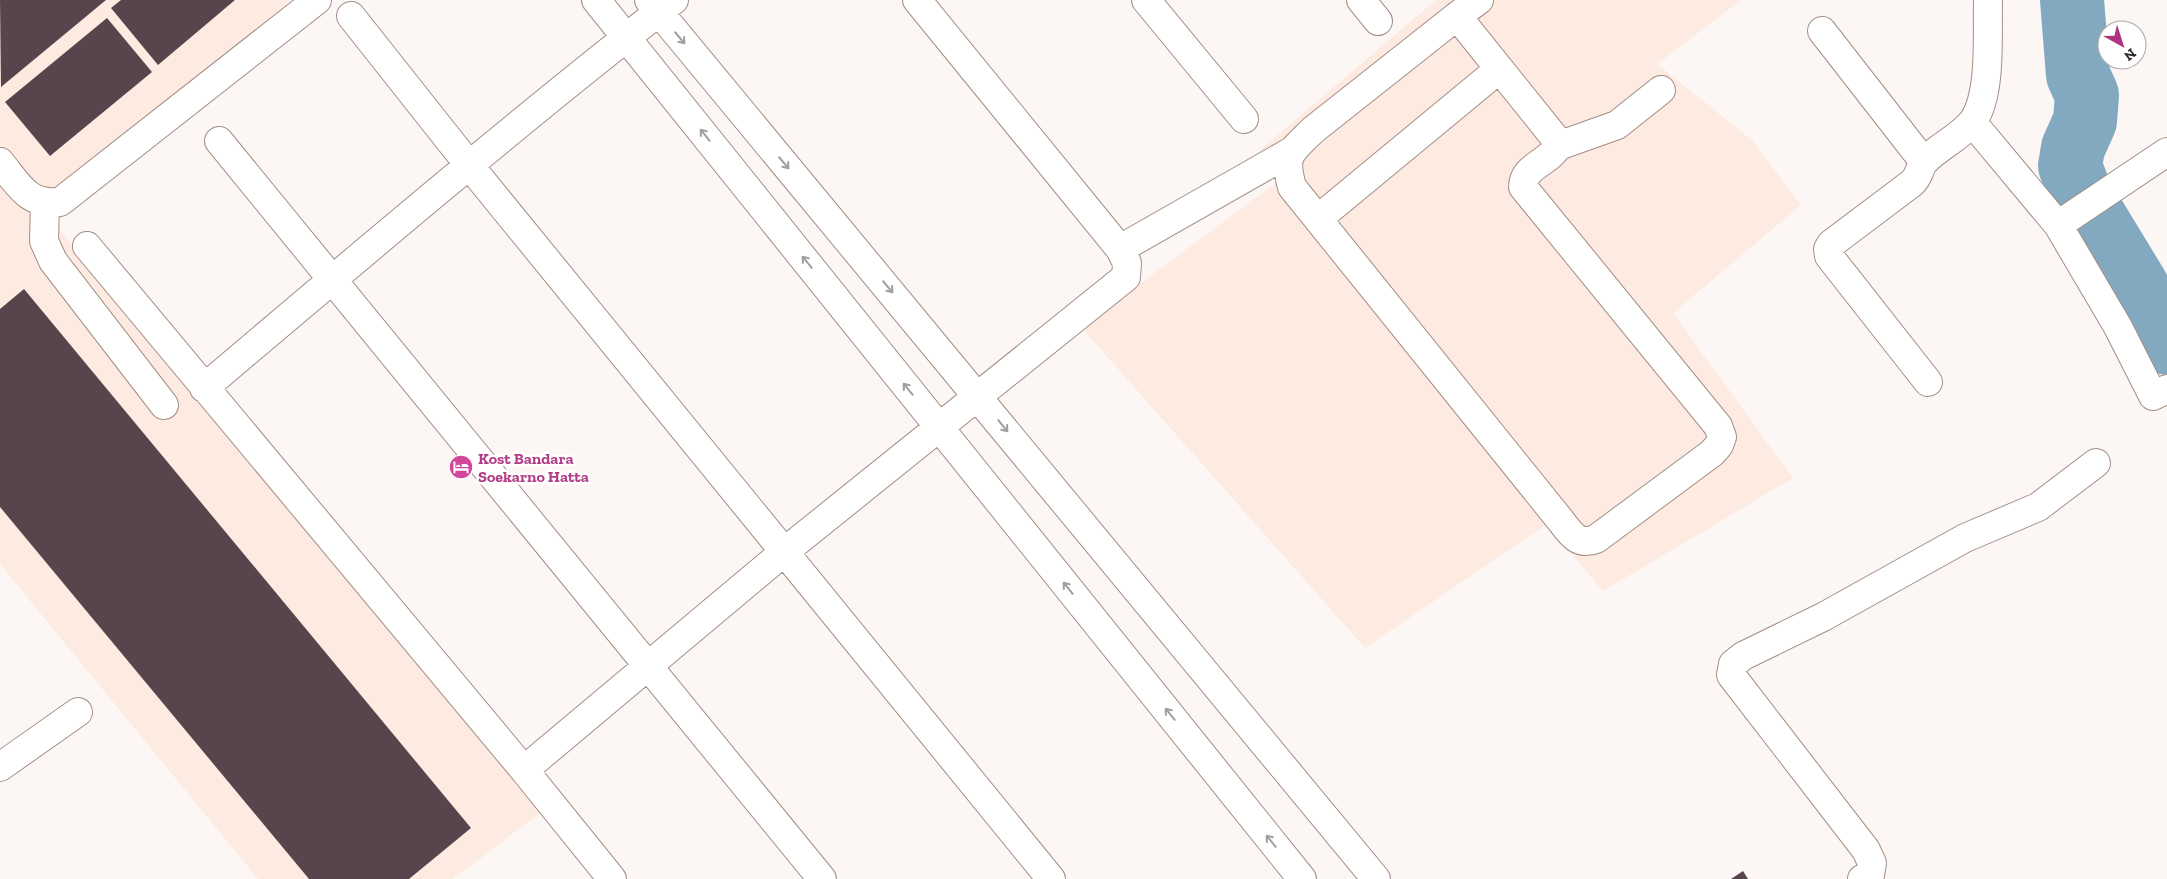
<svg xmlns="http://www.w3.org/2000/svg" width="2167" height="879" viewBox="0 0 2167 879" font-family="'Zilla Slab',serif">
<rect width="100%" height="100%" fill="#fcf7f5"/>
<path fill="#fdeae0" d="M0,0H290L47,215L549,806L453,879H258L0,564Z
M1436,0H1741L1657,64L1753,141L1801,205L1673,313L1793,478L1603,591L1547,524L1365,648L1081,327L1279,181L1259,151Z"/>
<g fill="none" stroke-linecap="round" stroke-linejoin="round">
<path stroke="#83a9c1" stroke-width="64" d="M2072,0L2078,75L2087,95L2085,121L2073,148L2070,166L2080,193L2136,285L2167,343"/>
</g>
<path fill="#57454d" d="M0,0H106L1,87Z
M121,0H235L158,65L111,8Z
M107,18L152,72L50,156L5,102Z
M24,289L471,828L409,879H309L0,507V309Z
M1743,871L1748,879H1731Z"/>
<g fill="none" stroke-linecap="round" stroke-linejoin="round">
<g stroke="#a28e85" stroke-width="30">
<path id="minor" d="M596,0L1302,879
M649,0L1376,879
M1146,0L1244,119
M1361,0L1378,21
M351,16L469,165L1051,879
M1457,16L1555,138L1558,146C1549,163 1523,166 1523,187L1718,426L1722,437L1719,445L1712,453L1596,539C1578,546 1571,534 1561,521L1292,187C1283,154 1290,153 1313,130L1457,16L1479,0
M1822,31L1924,162
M1972,122L2058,225
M219,141L822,879
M1558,146L1617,125L1661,90
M2167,152L2058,225L2118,327L2153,396L2167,389
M0,162C19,185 27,205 60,202L317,0
M45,203L44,241L53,261L164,405
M1319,218L1498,70
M87,246L524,770L612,879
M1120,249L1292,151
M1928,382L1829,256L1828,249L1831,244L1912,183C1920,176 1919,167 1925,161C1939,146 1961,137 1973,121C1992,94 1987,33 1988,0
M204,388C359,257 514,125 674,0
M0,767L78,712
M524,770L784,552L1126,277L1127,263L1120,249L917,0
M1862,879L1870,875L1872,863L1866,850L1731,675L1733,664L1743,656L1823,617L1965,538L2038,507L2096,463"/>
</g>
<use href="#minor" stroke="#fff" stroke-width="28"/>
</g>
<defs><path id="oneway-shaft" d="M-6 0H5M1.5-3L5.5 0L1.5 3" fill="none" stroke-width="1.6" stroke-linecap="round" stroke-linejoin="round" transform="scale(1.25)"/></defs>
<g stroke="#a19e9c">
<use href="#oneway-shaft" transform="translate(680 38) rotate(50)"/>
<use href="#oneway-shaft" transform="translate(705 135) rotate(-129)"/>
<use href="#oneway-shaft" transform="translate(784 163) rotate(50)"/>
<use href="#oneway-shaft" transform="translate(807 262) rotate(-129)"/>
<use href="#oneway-shaft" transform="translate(888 287) rotate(50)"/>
<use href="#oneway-shaft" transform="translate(908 389) rotate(-129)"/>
<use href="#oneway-shaft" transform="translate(1003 426) rotate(51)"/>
<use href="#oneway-shaft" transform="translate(1068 588) rotate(-129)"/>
<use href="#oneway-shaft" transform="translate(1170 714) rotate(-129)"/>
<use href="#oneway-shaft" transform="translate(1271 841) rotate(-129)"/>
</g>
<defs>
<g id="hotel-disc" transform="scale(1.25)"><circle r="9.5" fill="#d1479c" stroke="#fff"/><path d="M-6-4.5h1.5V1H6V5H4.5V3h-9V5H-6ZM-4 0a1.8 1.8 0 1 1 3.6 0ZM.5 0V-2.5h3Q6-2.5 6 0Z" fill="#fff"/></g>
</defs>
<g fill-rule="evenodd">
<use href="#hotel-disc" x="461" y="467"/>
</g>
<g text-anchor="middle" stroke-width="5" stroke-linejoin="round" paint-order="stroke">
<g font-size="16" font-weight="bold" fill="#b23c85" stroke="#fff" text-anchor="start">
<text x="478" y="464">Kost Bandara<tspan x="478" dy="18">Soekarno Hatta</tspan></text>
</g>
</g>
<g transform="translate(2122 45) rotate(141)"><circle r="24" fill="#ffffff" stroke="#aca9a7"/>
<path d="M0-4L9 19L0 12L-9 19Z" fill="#b03282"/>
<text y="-8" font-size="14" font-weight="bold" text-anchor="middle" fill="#2f2723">N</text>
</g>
</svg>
